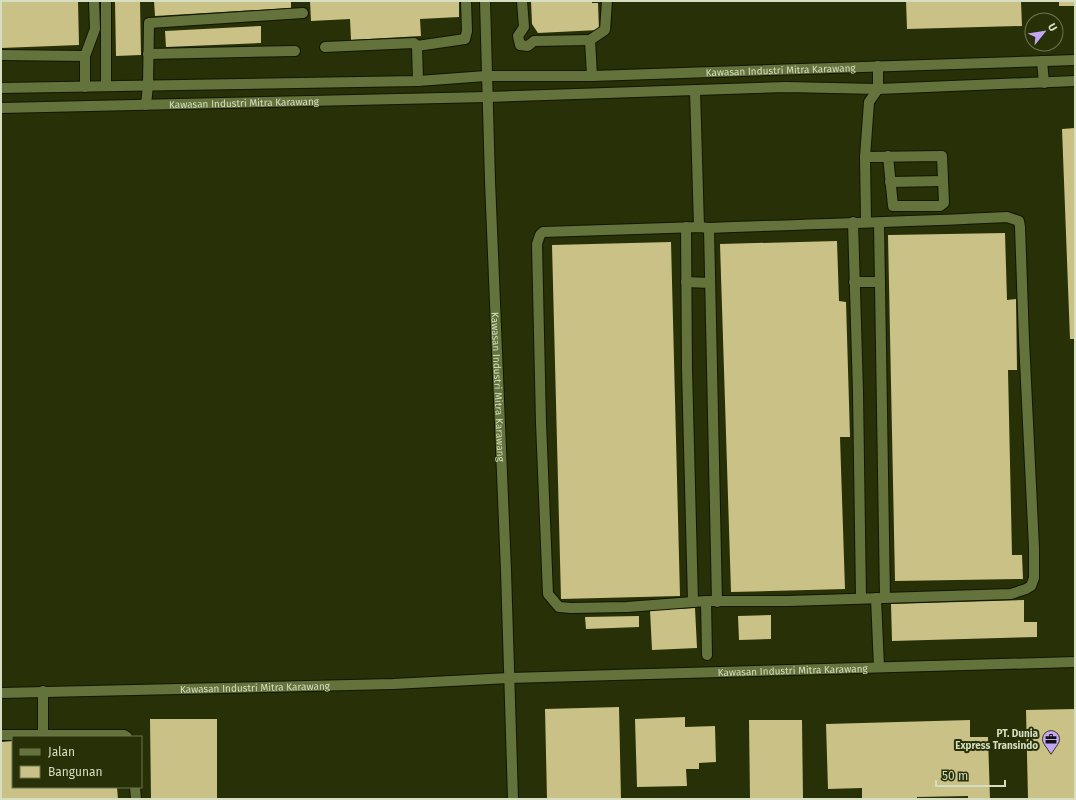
<svg xmlns="http://www.w3.org/2000/svg" width="1076" height="800" viewBox="0 0 1076 800" font-family="'Fira Sans',sans-serif">
<rect width="100%" height="100%" fill="#273007"/>
<path fill="#c9c185" d="M1,1H78L79,45L1,48Z
M115,1H140L141,55L116,56Z
M154,1H291V8L155,16Z
M310,1H459V17L420,19L421,36L351,40L350,19L311,21Z
M531,1H592V3H598L599,30L538,33L532,24Z
M906,1H1021L1022,26L907,29Z
M1059,1H1075V6H1059Z
M261,26V43L166,47L165,31Z
M1075,128V339H1070L1062,129Z
M1005,233L1007,300L1016,299L1017,370H1008L1012,555H1022L1023,579L895,581L888,235Z
M837,241L839,301L846,302L850,437H840L845,589L731,592L720,244Z
M671,242L680,596L561,599L552,245Z
M1024,600V622H1037V637L892,641L891,604Z
M695,608L697,648L652,650L650,610Z
M771,615V639L739,640L738,616Z
M639,616V627L586,629L585,617Z
M619,707L621,799H547L545,709Z
M1075,709V799H1028L1026,710Z
M685,717V727L715,726L716,762L699,763V769H686L687,786L637,787L635,719Z
M150,719H217V799H151Z
M749,720H802L803,799H750Z
M970,720V737H988L990,799H968V796L917,797V799H862V788L828,789L826,724Z
M13,741V787H117L118,799H1V742Z"/>
<g fill="none" stroke-linecap="round" stroke-linejoin="round">
<g stroke="#111700" stroke-width="12">
<g id="minor">
<path d="M106,1V86"/>
<path id="s1" d="M485,1L490,181L506,571L513,799"/>
<path d="M522,1L524,27L518,36L520,45L528,46L534,41L590,40"/>
<path d="M417,46L465,39L467,31L466,1"/>
<path d="M325,47L414,43L417,46L418,81"/>
<path d="M148,54L295,51"/>
<path d="M1,55L85,56"/>
<path d="M1042,61L1044,83"/>
<path d="M592,76L590,40L605,30L607,1"/>
<path d="M85,87V56L95,29L94,1"/>
<path id="s2" d="M1,88L418,81L486,76H592L1075,60"/>
<path d="M695,90L699,227"/>
<path d="M146,105L148,85L149,23L303,13"/>
<path id="s3" d="M1,108L487,97L786,87L878,89L1075,81"/>
<path d="M865,157L942,156L944,203L940,206H893L888,156"/>
<path d="M890,182L943,181"/>
<path d="M1007,217L1019,221L1020,227L1024,340L1034,548V578L1031,586L1026,589L1011,594L788,601H706L627,607L571,608L559,607L548,594L541,423L537,244L540,235L543,232L699,227L709,228C809,224 908,222 1007,217Z"/>
<path d="M866,221L865,157L869,102L878,89V66"/>
<path d="M853,222L858,392L861,598"/>
<path d="M879,223L885,598"/>
<path d="M686,227L687,369L693,602"/>
<path d="M709,228L717,602"/>
<path d="M686,282L710,283"/>
<path d="M854,282H880"/>
<path d="M876,598L879,667"/>
<path d="M706,601L707,655"/>
<path id="s4" d="M1,693L393,684L509,678L1075,662"/>
<path d="M1,735H124L127,737"/>
<path d="M43,735V691"/>
<path d="M135,787L136,799"/>
</g>
</g>
<use href="#minor" stroke="#64723c" stroke-width="10"/>
</g>
<defs>
<g id="office-pin" transform="scale(0.9)"><path d="M0 17L-7.5 6A9.5 9.5 0 1 1 7.5 6Z" fill="#c3a7f2" stroke="#273007"/><path d="M-6-3h4V-5.5h4V-3h4V5H-6ZM-1-4.5V-3h2v-1.5ZM-6 0V1H6V0Z" fill="#111"/></g>
</defs>
<g fill-rule="evenodd">
<use href="#office-pin" x="1051" y="739"/>
</g>
<g text-anchor="middle" stroke-width="4" stroke-linejoin="round" paint-order="stroke">
<g font-size="10" fill="#d5dec1" stroke="#273007">
<text dy="4" stroke="none"><textPath href="#s2" startOffset="780">Kawasan Industri Mitra Karawang</textPath></text>
<text dy="4" stroke="none"><textPath href="#s3" startOffset="243">Kawasan Industri Mitra Karawang</textPath></text>
<text dy="4" stroke="none"><textPath href="#s1" startOffset="386">Kawasan Industri Mitra Karawang</textPath></text>
<text dy="4" stroke="none"><textPath href="#s4" startOffset="792">Kawasan Industri Mitra Karawang</textPath></text>
<text dy="4" stroke="none"><textPath href="#s4" startOffset="254">Kawasan Industri Mitra Karawang</textPath></text>
</g>
<g font-size="10" font-weight="bold" fill="#d5dec1" stroke="#273007" text-anchor="end">
<text x="1038" y="737">PT. Dunia<tspan x="1038" dy="12">Express Transindo</tspan></text>
</g>
</g>
<rect width="1076" height="800" fill="none" stroke="#d5dec1" stroke-width="4"/>
<rect x="12" y="736" width="130" height="52" fill="#273007" stroke="#6d7651"/>
<rect x="20" y="749" width="20" height="6" fill="#64723c" stroke="#6d7651"/>
<text x="48" y="756" font-size="12" fill="#d5dec1">Jalan</text>
<rect x="20" y="766" width="20" height="12" fill="#c9c185" stroke="#6d7651"/>
<text x="48" y="776" font-size="12" fill="#d5dec1">Bangunan</text>
<g transform="translate(1044 32) rotate(60)"><circle r="19" fill="#273007" stroke="#6d7651"/>
<path d="M0-3L7 15L0 10L-7 15Z" fill="#c3a7f2"/>
<text y="-6" font-size="11" font-weight="bold" text-anchor="middle" fill="#d5dec1">U</text>
</g>
<path d="M936 780v6h69v-6" fill="none" stroke="#d5dec1" stroke-width="2"/>
<text x="942" y="780" font-size="12" fill="#d5dec1" stroke="#273007" stroke-width="3" paint-order="stroke">50 m</text>
</svg>
